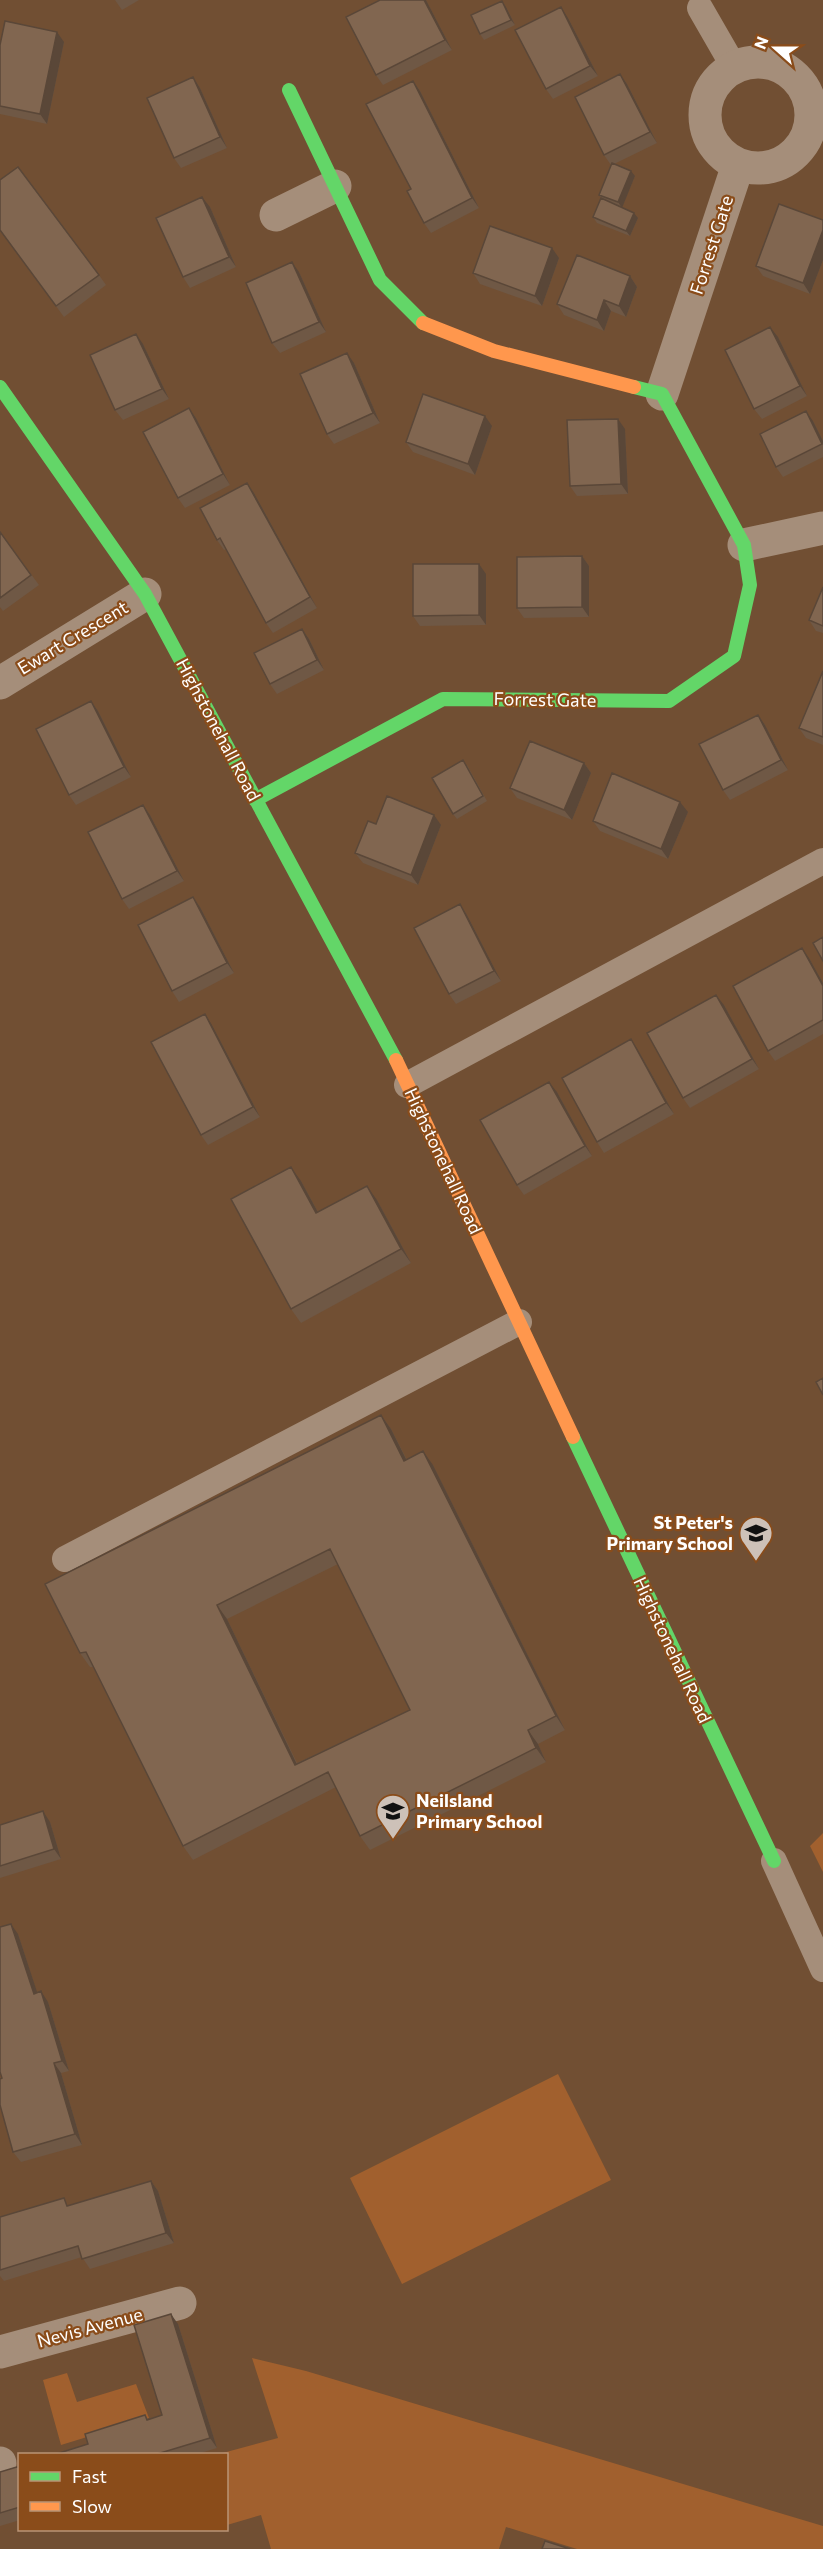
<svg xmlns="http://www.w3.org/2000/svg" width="823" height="2549" viewBox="0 0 823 2549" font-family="Commissioner,sans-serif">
<rect width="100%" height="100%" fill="#714f33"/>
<path fill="#a1602e" d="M823,1833V1872L810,1846Z
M558,2074L611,2180L402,2284L350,2178Z
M252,2358L306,2371L823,2526V2549H577L506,2527L499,2549H271L261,2515L227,2525L226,2454H219L278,2438Z
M67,2373L77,2402L136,2384L149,2418L61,2445L43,2380Z"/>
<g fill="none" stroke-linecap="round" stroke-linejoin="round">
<path stroke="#a58e7a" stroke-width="26" d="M700,8L734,67
M407,1085L823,861
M65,1559L519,1322
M774,1861L823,1969"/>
<path stroke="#a58e7a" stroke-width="33" d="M705 115a53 53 0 1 1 106 0a53 53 0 1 1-106 0Z
M276,215L335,186
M662,394L738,165
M744,545L823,528
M0,683L145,594
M0,2352L180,2303
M0,2463V2464"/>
<path stroke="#63d668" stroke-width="14" d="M289,90L380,280L423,323
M0,387L145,594L396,1060
M255,800L443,699L669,701L734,656L750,585L744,545L662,394L634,387
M573,1437L774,1861"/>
<path stroke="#ff974d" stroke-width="14" d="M423,323L494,351L634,387
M396,1060L573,1437"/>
</g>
<path fill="#6f5845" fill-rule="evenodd" d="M115,0H139L122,10Z
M426,0L452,50L383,85L376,75Z
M502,1L506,7L515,25L484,40L480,34Z
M568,18L598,76L553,99L546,89Z
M64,42L47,124L0,114V45Z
M620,74L627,84L657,143L614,164L635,176L622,207L638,218L630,236L597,223L593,217L601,198L599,195L611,165L604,155Z
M193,77L200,88L227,148L181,168L174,158Z
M413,81L420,91L479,208L431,233L424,223L411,189Z
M210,207L236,267L190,288L183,277Z
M823,220V260L810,294L763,276L756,266Z
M0,230L99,275L106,285L64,317Z
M559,258L542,306L480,284L473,273Z
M299,272L326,332L280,353L272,343Z
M630,276L637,287L626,317L611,311L604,331L564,315L557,304Z
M778,337L807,396L762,419L754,409Z
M143,344L169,399L123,420L115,410Z
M354,363L380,423L334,444L327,434Z
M189,408L196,418L230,485L185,508L178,498Z
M813,421L823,441V457L783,477L776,467Z
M492,426L475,475L413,452L406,442Z
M625,429L628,494L577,496L570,486Z
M247,483L254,493L317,608L273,633L266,623L226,549L224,550L217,540Z
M0,532L39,585L3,611L0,607Z
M582,556L589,566V617L524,618L517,608Z
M486,574V625L420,626L413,616Z
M823,587V633L816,631L809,620Z
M302,629L309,639L324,670L277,694L270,684Z
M823,671V745L806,738L799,728Z
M91,701L98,711L131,777L76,805L69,795Z
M758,715L765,725L788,770L730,800L723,790Z
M584,763L591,773L572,820L517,798L510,788Z
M467,765L487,801L457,819L453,814Z
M143,805L150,815L184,881L129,909L122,899Z
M688,812L668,859L600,831L593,821Z
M376,824L441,825L418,885L363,863L355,853Z
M193,897L200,907L234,973L179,1002L172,991Z
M460,904L467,915L501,981L456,1004L449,994Z
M809,958L823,983V1034L775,1061L768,1051Z
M724,1005L759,1069L690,1108L683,1098Z
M212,1025L260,1117L208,1145L201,1135Z
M638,1050L674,1114L604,1153L597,1142Z
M557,1092L592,1156L524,1195L517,1185Z
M301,1181L318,1212L377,1200L411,1263L301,1323L291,1309Z
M381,1415L391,1429L407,1460L433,1465L565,1730L538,1744L546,1762L370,1850L360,1836L336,1787L193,1860L183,1846L93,1667H90L80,1653ZM338,1564L410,1710L297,1763L227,1619Z
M50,1822L61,1859L0,1878V1825Z
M18,1934L37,1993L48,2002L69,2071L61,2073L82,2145L21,2162L13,2152L2,2078Z
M151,2181L158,2191L174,2243L90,2269L82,2257L4,2281L0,2276V2217L69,2206Z
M178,2324L217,2448L197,2454H56L88,2444L145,2415L148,2419L162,2415Z
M20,2466V2520L0,2526V2472Z"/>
<path fill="#5a4738" d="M424,0H426L452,50L445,40Z
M502,1L506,7L515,25L511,20Z
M561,7L568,18L598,76L590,66Z
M57,32L64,42L47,124L40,114Z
M620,74L627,84L657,143L650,132Z
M193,77L200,88L227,148L220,137Z
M413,81L420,91L479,208L472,198Z
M631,171L635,176L622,208L618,202Z
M202,197L210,207L236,267L229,257Z
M634,213L638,218L630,236L626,231Z
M823,230V260L810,294L803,283Z
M552,248L559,258L542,306L535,296Z
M292,262L299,272L326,332L319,322Z
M630,276L637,287L626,317L619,306Z
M604,300L611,311L604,331L597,320Z
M770,327L778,337L807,396L800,386Z
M136,334L143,344L169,399L162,389Z
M347,353L354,363L380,423L373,413Z
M189,408L196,418L230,485L223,474Z
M806,411L813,421L823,441V445Z
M485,416L492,426L475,475L468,464Z
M618,419L625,429L628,494L621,484Z
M247,483L254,493L317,608L310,597Z
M582,556L589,566V617L582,607Z
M479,564L486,574V625L479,615Z
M302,629L309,639L324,670L317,660Z
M91,701L98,711L131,777L124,767Z
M758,715L765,725L788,770L781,760Z
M584,763L591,773L572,820L564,810Z
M680,802L688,812L668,859L661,849Z
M143,805L150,815L184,881L177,871Z
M434,815L441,825L418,885L411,875Z
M193,897L200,907L234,973L227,963Z
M460,904L467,915L501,981L494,971Z
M802,948L809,958L823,983V986Z
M716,995L724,1005L759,1069L752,1059Z
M205,1014L212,1025L260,1117L253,1107Z
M631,1039L638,1050L674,1114L666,1103Z
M549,1082L557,1092L592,1156L585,1146Z
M291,1167L301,1181L326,1227L316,1213Z
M367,1186L377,1200L411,1263L401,1249Z
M381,1415L391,1429L414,1475L404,1461Z
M423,1451L433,1465L565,1730L556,1716Z
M217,1605L227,1619L304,1779L295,1765Z
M528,1730L538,1744L546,1762L536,1748Z
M43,1811L50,1822L61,1859L54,1849Z
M11,1924L18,1934L41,2004L34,1994Z
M41,1991L48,2002L69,2071L62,2061Z
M54,2063L61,2073L82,2145L75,2134Z
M151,2181L158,2191L174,2243L166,2233Z
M171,2314L178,2324L217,2448L210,2438Z"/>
<path fill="#816650" stroke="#5a4738" stroke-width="1.5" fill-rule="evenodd" d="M380,0H424L445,40L376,75L346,17Z
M502,1L511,20L480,34L471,15Z
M561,7L590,66L546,89L515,30Z
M5,21L57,32L40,114L0,106V45Z
M620,74L650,132L604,155L575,97Z
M193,77L220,137L174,158L147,98Z
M413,81L472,198L424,223L407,191L411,189L366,104Z
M612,163L631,171L618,202L599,195Z
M18,167L99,275L56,306L0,230V180Z
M202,197L229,257L183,277L156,218Z
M601,198L634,213L626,231L593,217Z
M779,204L823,220V230L803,283L756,266Z
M490,226L552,248L535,296L473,273Z
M577,255L630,276L619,306L604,300L597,320L557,304Z
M292,262L319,322L272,343L246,283Z
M770,327L800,386L754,409L725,350Z
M136,334L162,389L115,410L90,355Z
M347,353L373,413L327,434L300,374Z
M423,394L485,416L468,464L406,442Z
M189,408L223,474L178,498L143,432Z
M806,411L822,444L776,467L760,434Z
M618,419L621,484L570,486L567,420Z
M247,483L310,597L266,623L220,538L217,540L200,508Z
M0,532L31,575L0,598Z
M582,556V607L517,608V557Z
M413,564H479V615L413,616Z
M823,587V626L809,620Z
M302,629L317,660L270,684L254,653Z
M823,671V737L799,728Z
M91,701L124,767L69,795L36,729Z
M758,715L781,760L723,790L699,744Z
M530,741L584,763L564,810L510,788Z
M463,760L483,796L453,814L432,778Z
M612,773L680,802L661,849L593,821Z
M387,796L434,815L411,875L355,853L368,821L376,824Z
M143,805L177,871L122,899L88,832Z
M193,897L227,963L172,991L138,925Z
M460,904L494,971L449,994L414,928Z
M823,937V961L813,943Z
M802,948L823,986V1020L768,1051L733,986Z
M716,995L752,1059L683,1098L647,1033Z
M205,1014L253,1107L201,1135L151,1042Z
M631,1039L666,1103L597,1142L562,1078Z
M549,1082L585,1146L517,1185L480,1120Z
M291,1167L316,1213L367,1186L401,1249L291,1309L231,1199Z
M823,1378V1395L816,1382Z
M381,1415L404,1461L423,1451L556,1716L528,1730L536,1748L360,1836L328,1772L183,1846L86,1652L80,1653L45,1584ZM330,1549L410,1710L295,1765L217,1605Z
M43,1811L54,1849L0,1866V1825Z
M11,1924L34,1994L41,1991L62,2061L54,2063L75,2134L13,2152L0,2105V2079L2,2078L0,2072V1927Z
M151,2181L166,2233L82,2259L78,2246L0,2270V2217L64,2198L67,2206Z
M171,2314L210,2438L157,2454H56L88,2444L85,2434L145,2415L147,2420L162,2415L134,2325Z
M20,2466V2507L0,2513V2472Z
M545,2541L570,2549H542Z"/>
<defs>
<g id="school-pin" transform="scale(1.725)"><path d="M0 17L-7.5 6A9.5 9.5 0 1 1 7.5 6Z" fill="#cdc1b8" stroke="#8a4c1a"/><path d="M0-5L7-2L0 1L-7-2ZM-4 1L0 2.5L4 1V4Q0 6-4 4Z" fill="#111"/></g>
</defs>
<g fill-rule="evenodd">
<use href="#school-pin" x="756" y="1533"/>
<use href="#school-pin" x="393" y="1811"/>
</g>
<g text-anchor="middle" stroke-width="4.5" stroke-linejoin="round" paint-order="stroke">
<g font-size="18" fill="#fff" stroke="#8a4c1a">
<text transform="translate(712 245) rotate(-72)" y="6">Forrest Gate</text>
<text transform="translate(73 638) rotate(-31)" y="6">Ewart Crescent</text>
<text transform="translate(545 700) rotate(1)" y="6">Forrest Gate</text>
<text transform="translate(218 730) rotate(62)" y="6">Highstonehall Road</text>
<text transform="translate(443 1161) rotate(65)" y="6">Highstonehall Road</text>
<text transform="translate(672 1650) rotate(65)" y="6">Highstonehall Road</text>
<text transform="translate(90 2328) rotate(-15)" y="6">Nevis Avenue</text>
</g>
<g font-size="18" font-weight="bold" fill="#fff" stroke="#8a4c1a" text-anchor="end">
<text x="733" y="1529">St Peter's<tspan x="733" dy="21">Primary School</tspan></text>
<text x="416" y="1807" text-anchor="start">Neilsland<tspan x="416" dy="21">Primary School</tspan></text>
</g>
</g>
<rect x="18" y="2453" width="210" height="78" fill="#8a4c1a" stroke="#b99476" stroke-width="1.5"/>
<rect x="30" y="2472" width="30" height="9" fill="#63d668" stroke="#b99476" stroke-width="1.5"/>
<text x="72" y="2483" font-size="18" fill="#ffffff">Fast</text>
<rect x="30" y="2502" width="30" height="9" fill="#ff974d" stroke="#b99476" stroke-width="1.5"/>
<text x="72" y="2513" font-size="18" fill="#ffffff">Slow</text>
<g transform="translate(775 48) rotate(291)" stroke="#8a4c1a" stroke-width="4.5" paint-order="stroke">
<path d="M0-4.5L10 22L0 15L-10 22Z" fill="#ffffff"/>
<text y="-9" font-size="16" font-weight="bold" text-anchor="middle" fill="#ffffff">N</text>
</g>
</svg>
